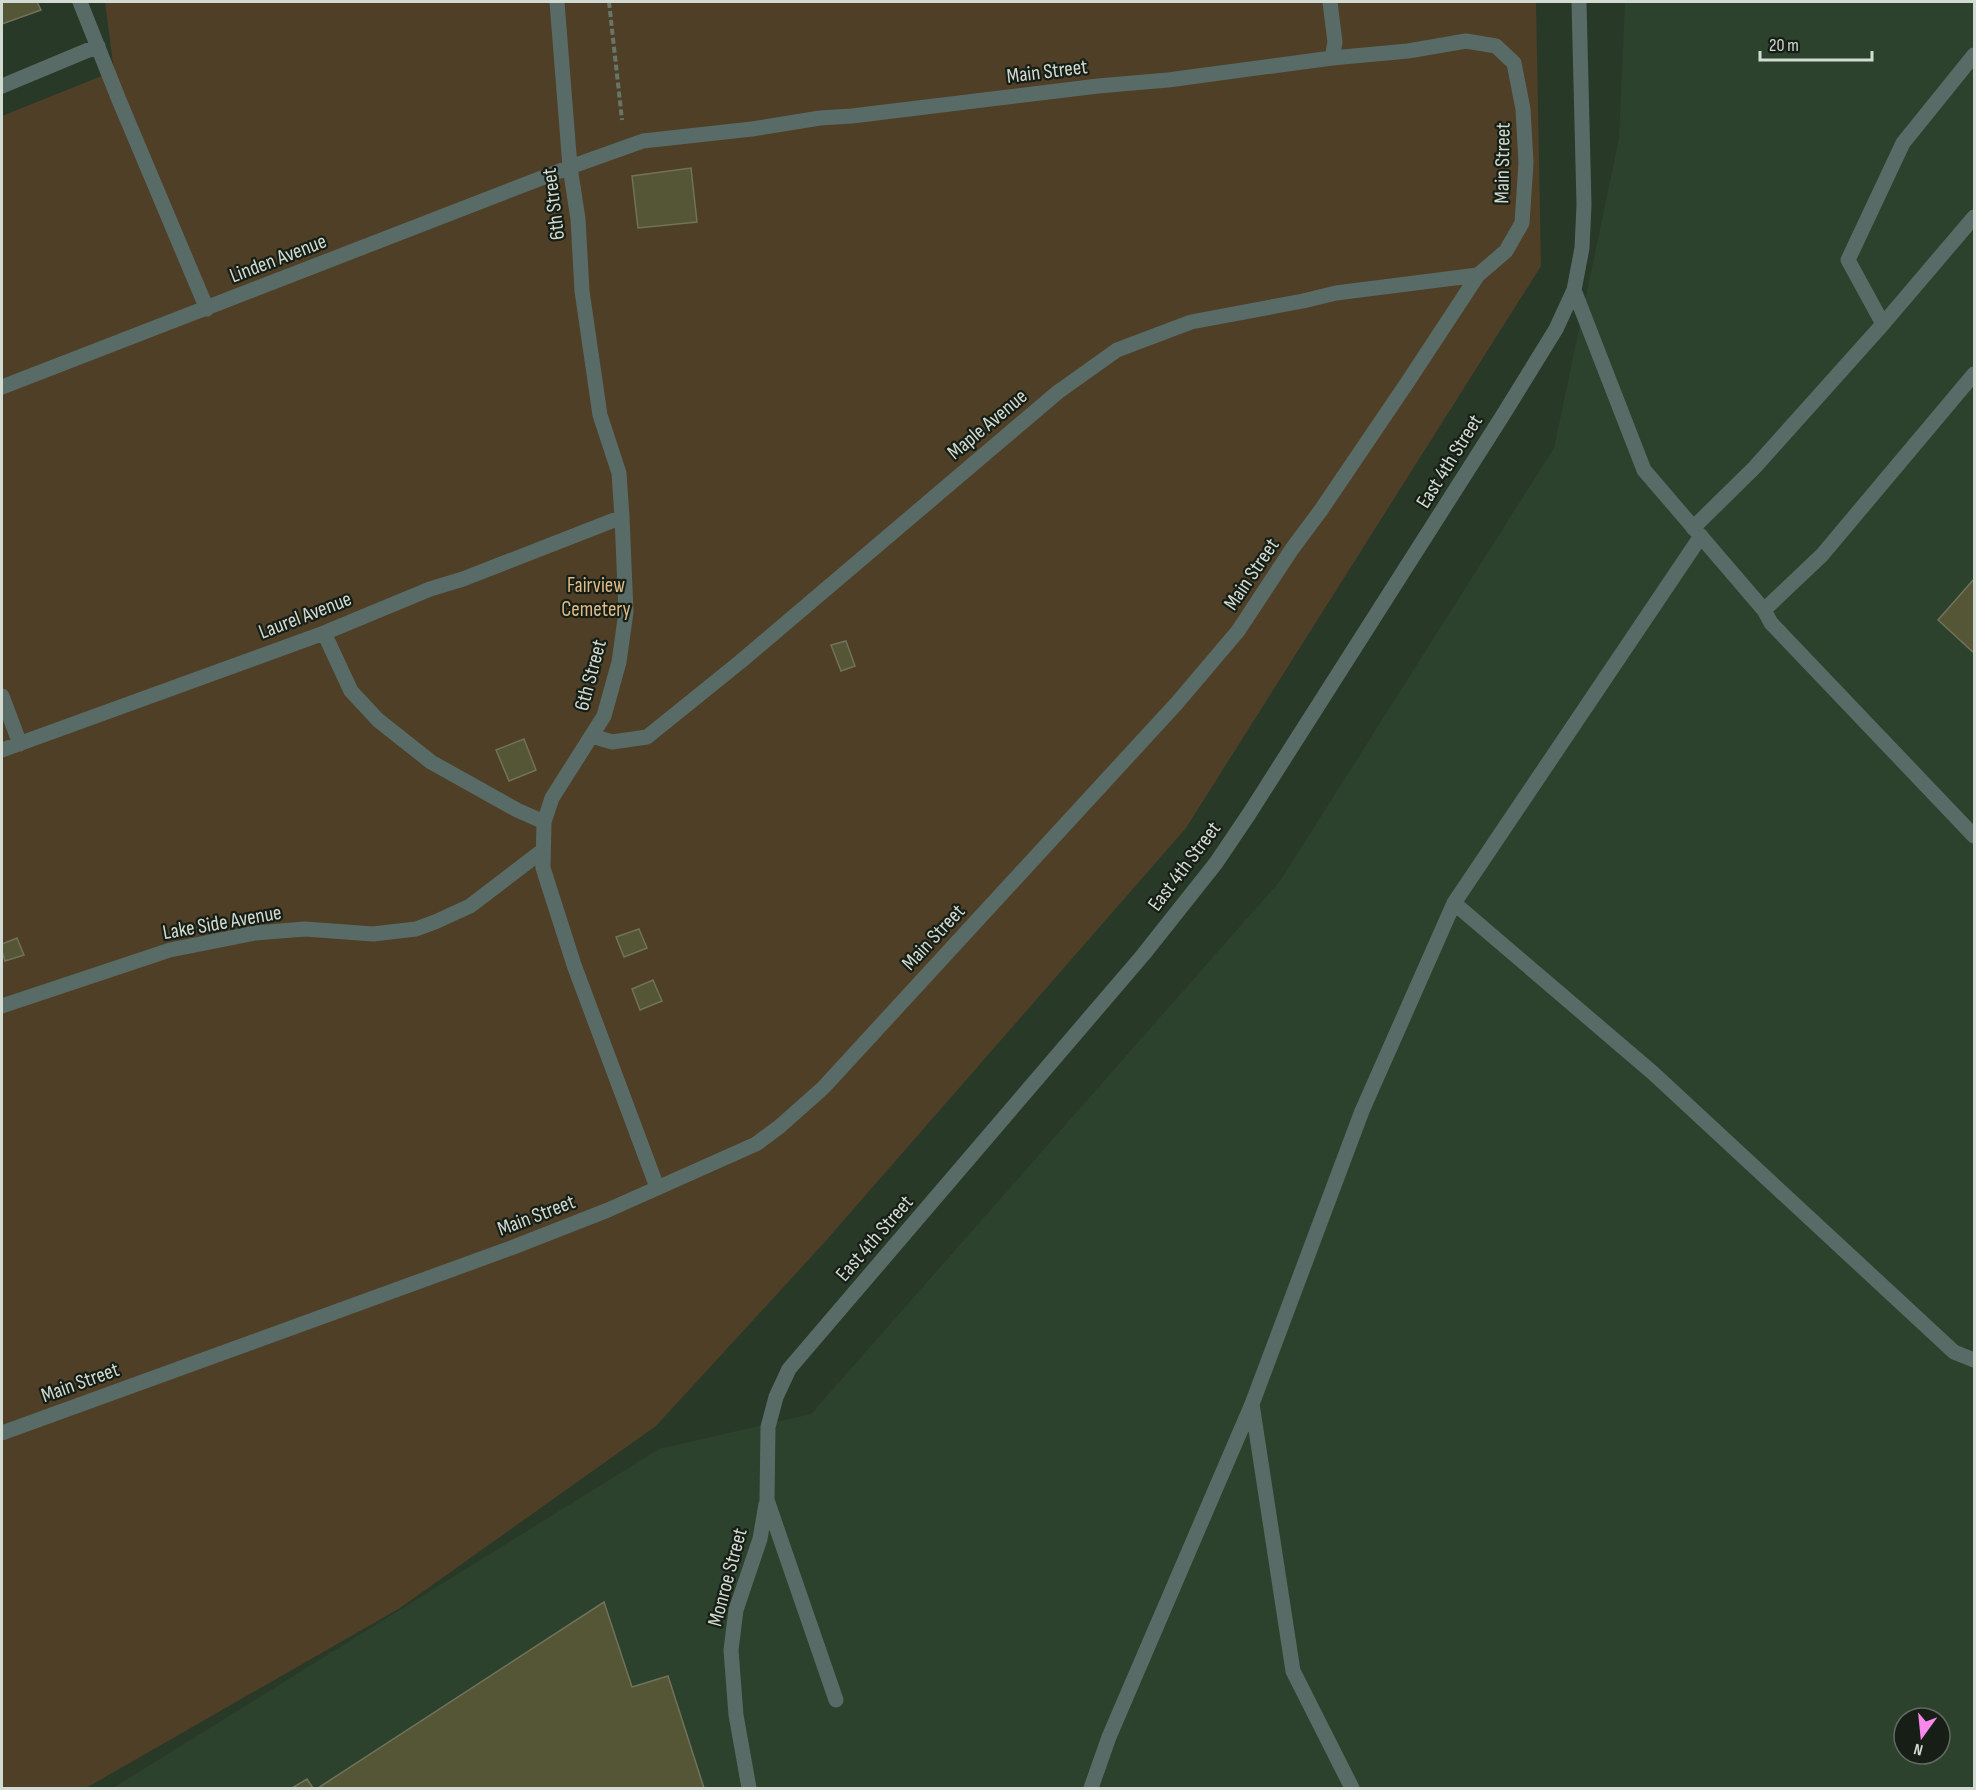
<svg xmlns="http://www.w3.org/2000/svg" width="1976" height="1790" viewBox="0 0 1976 1790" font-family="'Sofia Sans Condensed',sans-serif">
<rect width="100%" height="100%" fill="#283928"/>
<path fill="#2c422c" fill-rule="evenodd" d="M1625,2H1974V1788H113L659,1449L811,1414L1280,881L1554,448L1619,139ZM1904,1718H1940V1754H1904Z"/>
<path fill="#4f3f27" d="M105,2H1536L1541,266L1186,828L823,1244L656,1426L400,1608L86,1788H2V116L114,71Z"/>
<path fill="#545635" stroke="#71725a" stroke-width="1.5" d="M2,2H37L41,10L2,24Z
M691,168L697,222L638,228L632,176Z
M1974,579V653L1938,620Z
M846,641L855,666L841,671L831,645Z
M524,739L536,770L509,781L496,750Z
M639,929L647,948L624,957L616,937Z
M17,938L24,955L5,961L2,951V944Z
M653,980L662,1001L640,1010L632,989Z
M604,1602L632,1687L668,1676L704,1788H318Z
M307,1779L313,1788H292Z"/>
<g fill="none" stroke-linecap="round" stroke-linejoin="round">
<path stroke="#687668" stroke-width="4" stroke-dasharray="6 3" stroke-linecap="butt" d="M609,2L622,120"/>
<path stroke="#596b67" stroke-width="15" d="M80,2L119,100L207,309
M557,2L570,167L578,219L582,291L600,415L619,473L622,517L626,612L619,662L604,716L552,798L544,822L543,868L574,965L657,1187
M1330,2L1335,42L1332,58
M2,86L98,46
M1574,290L1644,470L1764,610L1822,555L1974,374
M1883,324L1848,260L1903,143L1974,55
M2,387L570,167L643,141L752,129L820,118L852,116L1098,86L1168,80L1332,58L1408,51L1466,41L1496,46L1514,63L1523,109L1526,163L1522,223L1506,251L1478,275L1407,383L1321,510L1292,549L1238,631L1177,703L823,1088L779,1127L756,1144L608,1210L511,1248L2,1433
M1693,528L1755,467L1883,324L1974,217
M1764,610L1771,623L1974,836
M324,633L351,691L378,720L431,762L517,810L544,822
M2,696L20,744
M592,736L612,742L647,737L740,662L1058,392L1117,350L1191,322L1303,301L1336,293L1478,275
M2,750L324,633L430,589L463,579L622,517
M1454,903L1653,1073L1954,1352L1974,1360
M2,1006L170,950L255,933L305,929L373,934L416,929L435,922L470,906L542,851
M836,1700L767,1500L768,1427L776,1397L789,1369L1143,955L1216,863L1249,814L1503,415L1556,329L1574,290L1582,248L1584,205L1579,2
M749,1788L736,1715L731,1650L736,1610L760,1539L766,1504
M1091,1788L1109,1737L1252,1404
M1352,1788L1293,1671L1252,1404L1362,1111L1454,903L1701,536"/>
</g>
<g text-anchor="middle" stroke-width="4.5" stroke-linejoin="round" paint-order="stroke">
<g font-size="21" fill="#d1dbd1" stroke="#161e16">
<text transform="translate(1047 71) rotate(-7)" y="7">Main Street</text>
<text transform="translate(1502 163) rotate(-89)" y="7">Main Street</text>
<text transform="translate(553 204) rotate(-97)" y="7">6th Street</text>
<text transform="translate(278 258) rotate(-21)" y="7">Linden Avenue</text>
<text transform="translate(987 424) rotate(-40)" y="7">Maple Avenue</text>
<text transform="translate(1449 461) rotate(-58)" y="7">East 4th Street</text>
<text transform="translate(1251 574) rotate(-56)" y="7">Main Street</text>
<text transform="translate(305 615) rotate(-21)" y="7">Laurel Avenue</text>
<text transform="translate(590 675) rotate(-75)" y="7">6th Street</text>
<text transform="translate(1184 866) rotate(-53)" y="7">East 4th Street</text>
<text transform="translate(222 922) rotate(-10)" y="7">Lake Side Avenue</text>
<text transform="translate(933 937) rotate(-47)" y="7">Main Street</text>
<text transform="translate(536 1215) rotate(-21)" y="7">Main Street</text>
<text transform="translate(874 1238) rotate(-49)" y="7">East 4th Street</text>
<text transform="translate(80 1382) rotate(-20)" y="7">Main Street</text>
<text transform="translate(727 1577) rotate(-75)" y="7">Monroe Street</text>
</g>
<g font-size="21" fill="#e0bb87" stroke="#161e16">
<text x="596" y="592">Fairview<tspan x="596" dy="24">Cemetery</tspan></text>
</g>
</g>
<rect width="1976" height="1790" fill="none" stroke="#d1dbd1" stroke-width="6"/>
<g transform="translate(1922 1736) rotate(195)"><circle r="28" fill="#161e16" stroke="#616a61" stroke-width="1.5"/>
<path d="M0-4.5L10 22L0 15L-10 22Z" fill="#f888ea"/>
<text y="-9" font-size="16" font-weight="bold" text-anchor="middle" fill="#d1dbd1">N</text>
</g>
<path d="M1760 51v9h112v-9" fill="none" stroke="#d1dbd1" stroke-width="3"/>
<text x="1769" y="51" font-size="18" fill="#d1dbd1" stroke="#161e16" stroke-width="4.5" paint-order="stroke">20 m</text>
</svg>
